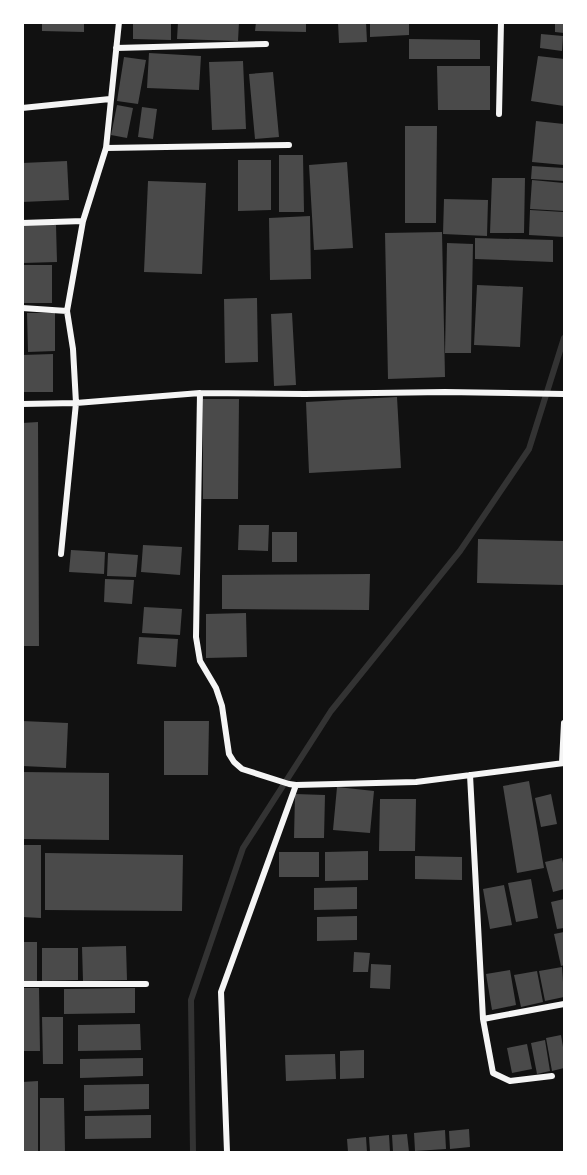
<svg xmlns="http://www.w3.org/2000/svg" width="587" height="1175" viewBox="0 0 587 1175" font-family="'Open Sans',sans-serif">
<rect width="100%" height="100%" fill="#111"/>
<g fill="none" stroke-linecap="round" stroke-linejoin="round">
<path stroke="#333" stroke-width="6" d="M193,1152L191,1000L243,848L331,711L460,551L529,449L564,338"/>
</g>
<path fill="#4a4a4a" d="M42,22H84V32L42,31Z
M133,22H171V40L133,39Z
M178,22H239L238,41L177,39Z
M256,22H306V32L255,31Z
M338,22H366L367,42L339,43Z
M370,22H409V35L370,37Z
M555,22H564V33L555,32Z
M541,34L563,36L562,51L540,48Z
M409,39L480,40V59H409Z
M149,53L201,56L199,90L147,88Z
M538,56L564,59V106L531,101Z
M124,57L146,60L138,104L117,101Z
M243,61L246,129L212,130L209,62Z
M437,66H490V110H438Z
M273,72L279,137L255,139L249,74Z
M117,105L133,108L127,138L111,135Z
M142,107L157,109L153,139L138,137Z
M536,121L564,124V165L532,162Z
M405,126H437L436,223H405Z
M279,155H303L304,212H279Z
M238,160H271V210L238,211Z
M67,161L69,200L22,202V163Z
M347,162L353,248L314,250L309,165Z
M532,166L564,168V181L531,179Z
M492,178H525L524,233H490Z
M532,180L564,183V211L530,209Z
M148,181L206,183L202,274L144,272Z
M444,199L488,200L487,236L443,234Z
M530,210L564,212V237L529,235Z
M310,216L311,279L270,280L269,218Z
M22,225H56L57,262L22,263Z
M442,232L445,377L388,379L385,233Z
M475,238L553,240V262L475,259Z
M447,243L473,244L471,353H445Z
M22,265H52V303H22Z
M477,285L523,287L520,347L474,345Z
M257,298L258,362L225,363L224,299Z
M27,313H55V351L28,352Z
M292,313L296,385L274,386L271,314Z
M53,354V392H22V355Z
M397,397L401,468L309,473L306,402Z
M203,399H239L238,499H203Z
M38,422L39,646H22V423Z
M239,525H269L268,551L238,550Z
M272,532H297V562H272Z
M478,539L564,541V585L477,583Z
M143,545L182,547L180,575L141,572Z
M71,550L105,552L104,574L69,572Z
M108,553L138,555L136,577L107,576Z
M370,574L369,610L222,609V575Z
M105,579L134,580L132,604L104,602Z
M144,607L182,609L180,635L142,633Z
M246,613L247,657L206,658V614Z
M139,637L178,639L176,667L137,664Z
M22,721L68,723L66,768L22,766Z
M164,721H209L208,775H164Z
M22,772L109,773V840L22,839Z
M529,781L544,868L517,873L503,786Z
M337,787L374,791L370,833L333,830Z
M295,794L325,795L324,838H294Z
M551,794L557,824L541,827L535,798Z
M380,799H416L415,851H379Z
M22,845H41V918L22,917Z
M368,851V880L325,881V852Z
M279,852H319V877H279Z
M45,853L183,855L182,911L45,910Z
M415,856L462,857V880L415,879Z
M562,858L564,868V889L553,892L545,862Z
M531,879L538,918L516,922L508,883Z
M504,885L512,925L490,929L483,889Z
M357,887V909L314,910V888Z
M564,899V928L557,929L551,902Z
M357,916V940L317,941V917Z
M564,932V965L561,966L554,934Z
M22,942H37V981H22Z
M126,946L127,980L83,981L82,947Z
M42,948H78V980L42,981Z
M354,952L370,953L368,972H353Z
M371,964L391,965L390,989L370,988Z
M562,967L564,997L545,1001L539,971Z
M510,970L516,1005L492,1010L486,974Z
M537,971L543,1002L521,1007L514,975Z
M22,988H39L40,1051H22Z
M135,988V1013L64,1014V989Z
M42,1017H63V1064H43Z
M140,1024L141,1050L78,1051V1025Z
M561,1035L564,1053V1068L552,1071L546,1038Z
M545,1040L550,1071L537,1074L531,1043Z
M527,1044L532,1069L512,1073L507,1048Z
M364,1050V1078L340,1079V1051Z
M335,1054L336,1079L286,1081L285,1055Z
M143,1058V1076L80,1078V1059Z
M38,1081V1152H22V1082Z
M149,1084V1109L84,1111V1085Z
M40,1098H64L65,1152H40Z
M151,1115V1138L85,1139V1116Z
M469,1129L470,1147L450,1149L449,1131Z
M445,1130L446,1149L415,1151L414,1133Z
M407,1134L409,1152H393L392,1135Z
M389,1135L390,1152H370L369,1137Z
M366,1137L367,1152H348L347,1139Z"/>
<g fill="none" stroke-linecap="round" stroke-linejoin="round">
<path stroke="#f5f5f5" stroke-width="6" d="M119,22L106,148L83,221L67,311L73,349L76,403L200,393L196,637L200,661L216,688L222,706L229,754L234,762L242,769L289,784L296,785L221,992L227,1152
M116,48L266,44
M22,108L110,99
M499,114L501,22
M106,148L289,145
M22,223L83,221
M22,308L67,311
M200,393L305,394L445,392L564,394
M22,404L76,403L61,554
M562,763L564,723
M470,775L483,1019L564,1004
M296,785L416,782L564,763
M22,984H146
M483,1019L493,1073L510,1081L552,1076"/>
</g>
<rect width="587" height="1175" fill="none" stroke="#ffffff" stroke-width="48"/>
</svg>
